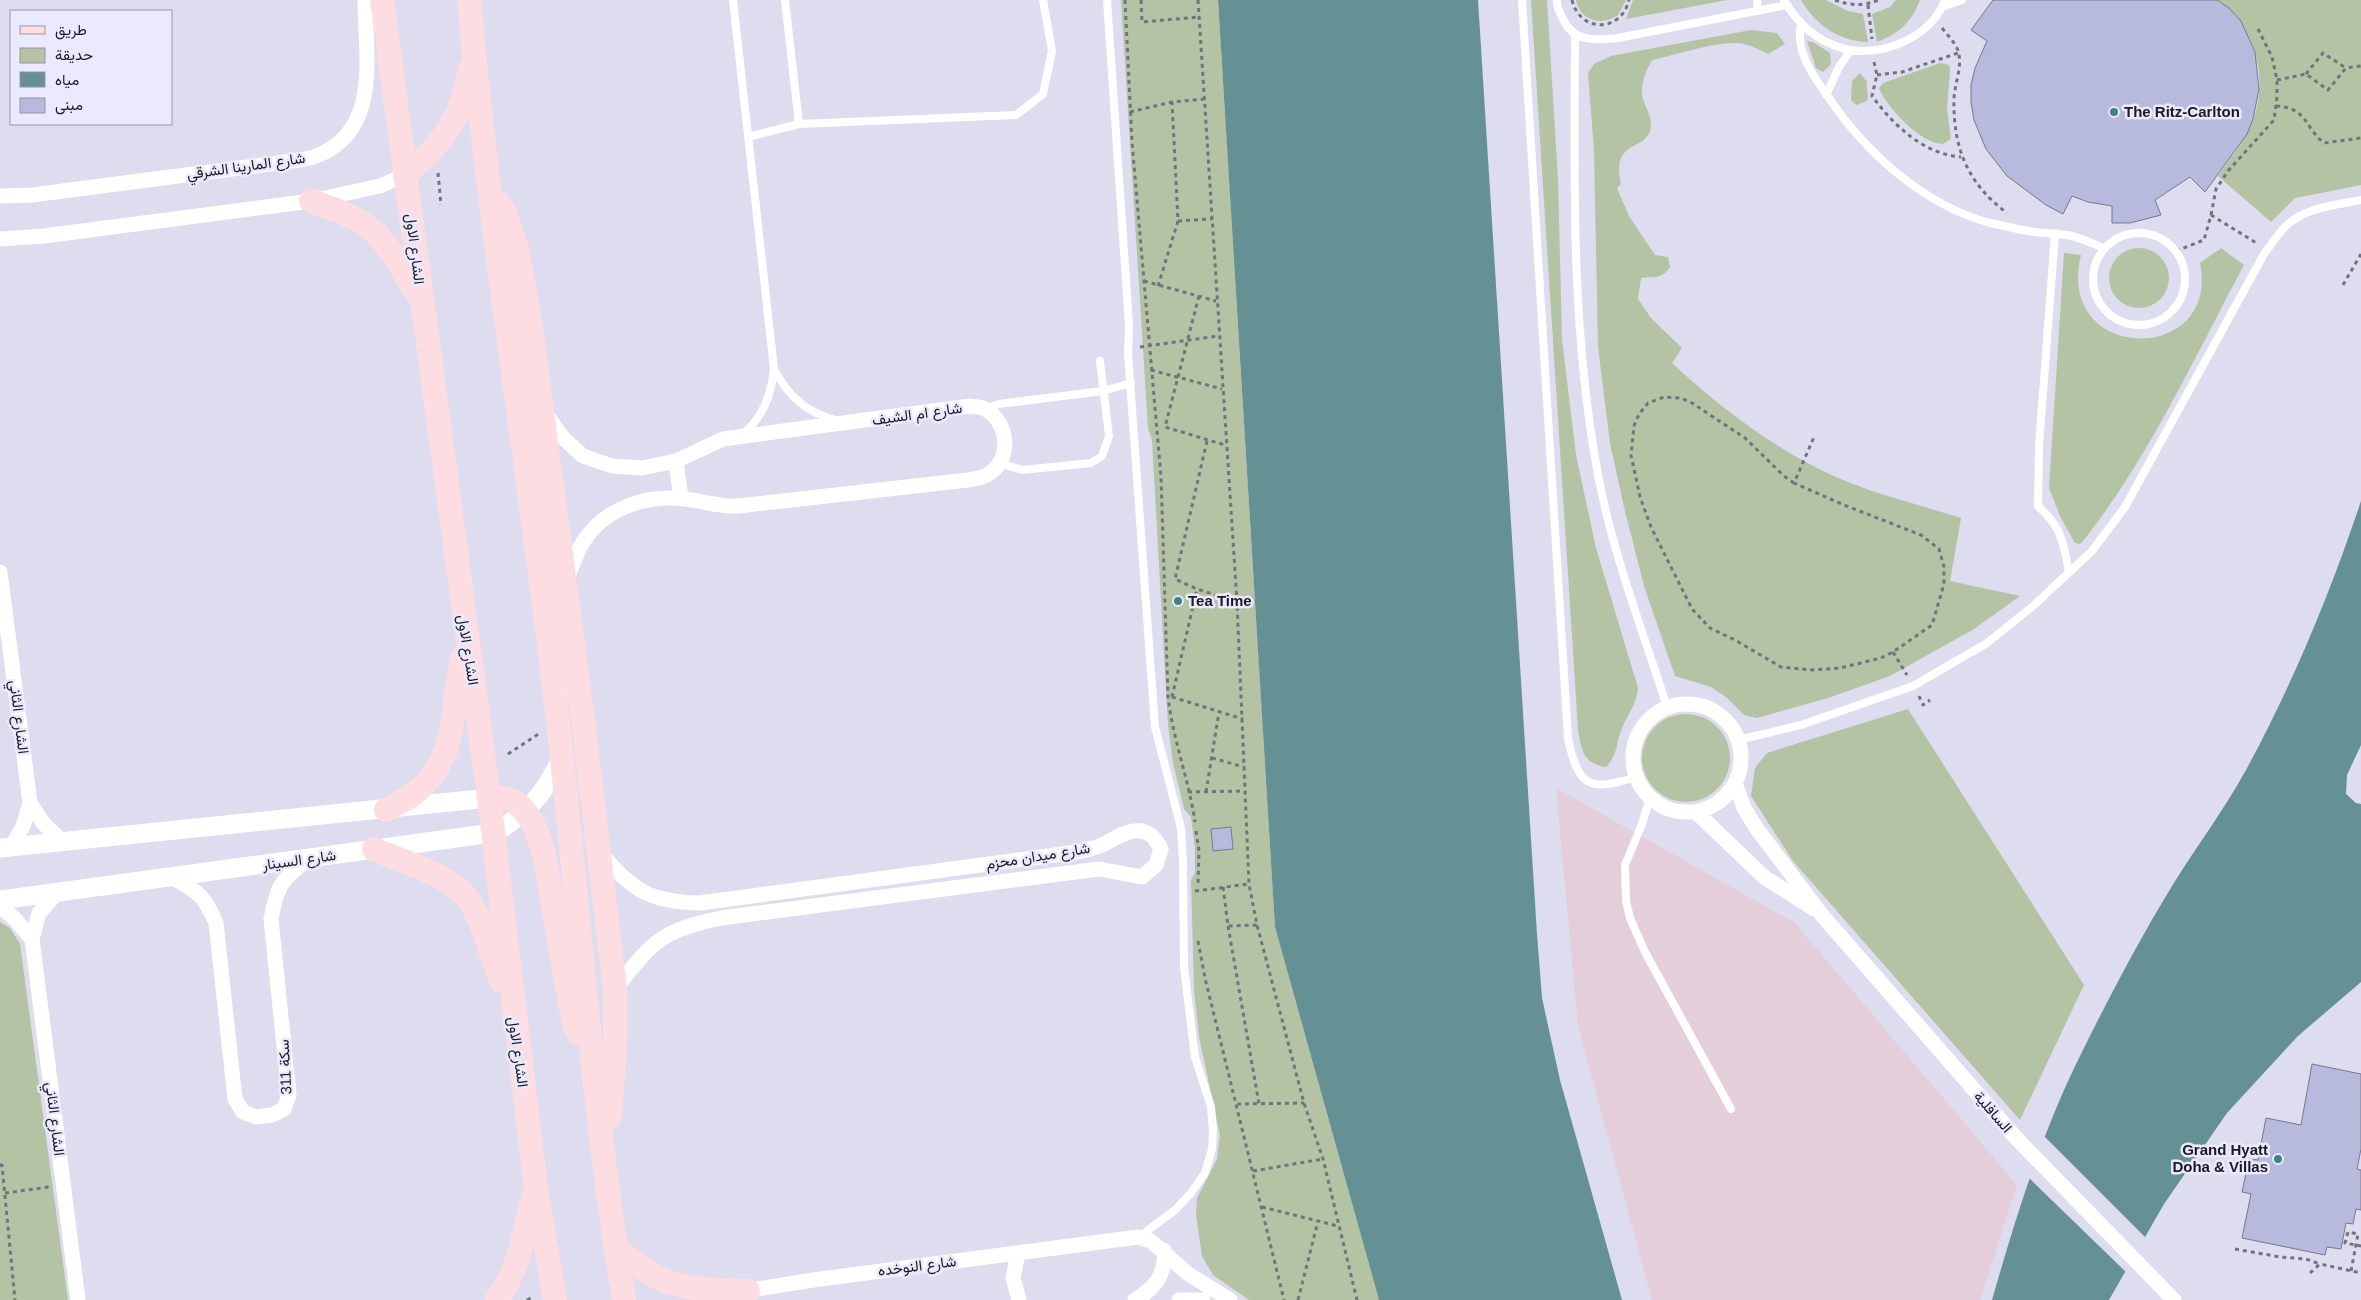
<svg xmlns="http://www.w3.org/2000/svg" width="2361" height="1300" viewBox="0 0 2361 1300" font-family="Arial,Vazirmatn,sans-serif">
<rect width="100%" height="100%" fill="#dedcef"/>
<path fill="#e4ceda" d="M1556,788L1795,923L2017,1185L1980,1300H1652L1578,1026Z"/>
<path fill="#b3c3a3" d="M1121,0H1218L1275,927L1379,1300H1249L1213,1275L1202,1256L1196,1215L1197,1198L1217,1159L1220,1135L1199,1037L1194,990L1191,880L1195,873V849L1191,817L1184,809L1173,763L1168,725L1152,440L1148,428Z
M1531,0H1547L1558,179L1562,339L1576,455L1596,548L1638,688C1637,704 1628,713 1622,728C1616,742 1618,755 1606,767C1583,764 1581,749 1578,729Z
M1576,0H1626L1618,15C1601,27 1580,20 1576,0Z
M1633,0H1727L1626,19Z
M1801,0H1826L1848,11L1863,14L1868,42C1838,41 1816,25 1801,0Z
M1896,0H1920C1912,22 1898,34 1877,42L1872,14L1890,7Z
M2217,0H2361V185L2295,198L2271,222L2218,176C2230,158 2245,141 2253,120C2269,77 2255,26 2217,0Z
M1751,30L1777,33L1785,44L1768,54C1758,49 1747,43 1736,43C1713,42 1676,55 1652,60C1647,69 1641,82 1642,93C1643,106 1654,116 1650,131C1644,151 1611,140 1621,184L1617,188L1629,216L1655,255L1668,257L1670,267C1661,280 1654,276 1641,278L1638,299L1651,318L1682,348L1672,363C1715,403 1764,441 1817,468C1861,491 1914,503 1961,518L1950,581L2020,596L1974,629L1890,676L1828,698L1757,718L1744,715L1726,697L1711,687L1675,676L1644,586L1624,507L1610,443L1598,347L1594,150L1588,73L1594,64L1611,56Z
M1807,41L1813,42L1830,53L1831,64L1823,72L1816,68Z
M1940,63L1949,65L1950,70L1947,109L1951,139L1943,144C1921,144 1887,108 1879,88L1883,83Z
M1860,73L1867,82C1866,89 1869,95 1867,101L1856,105L1851,100L1852,81Z
M2109 278a30 30 0 1 1 60 0a30 30 0 1 1-60 0Z
M2221,248L2244,265C2194,358 2149,458 2083,541L2080,544L2075,543L2060,516L2049,488L2064,253L2081,255C2054,364 2221,366 2200,263Z
M1908,709L2084,985L2020,1120L1793,861L1751,796L1755,768L1767,753Z
M1642 758a44 44 0 1 1 88 0a44 44 0 1 1-88 0Z
M0,922L10,928L20,944L68,1300H0Z"/>
<path fill="#659195" d="M1218,0H1478L1537,934L1542,998L1560,1080L1622,1300H1379L1275,927Z
M2361,501V745L2347,775L2346,794L2356,803L2361,804V982L2298,1036L2227,1113L2164,1204L2109,1300H1992C2016,1216 2042,1132 2081,1054C2109,997 2139,940 2172,886C2196,847 2224,810 2246,770C2293,683 2330,594 2361,501Z"/>
<path fill="#dedcef" d="M2043,1135L2147,1239L2127,1273L2028,1177Z"/>
<path fill="#b7badd" stroke="#78798a" d="M1993,0H2217L2229,8L2241,21L2255,52L2259,89L2253,119L2247,134L2205,192L2190,177L2155,200L2161,215L2130,223H2112V206L2088,202L2072,196L2063,214L2046,205L2007,176L1986,149L1974,120L1971,102V85L1975,68L1987,41L1971,30Z
M1231,827L1233,849L1213,851L1211,829Z
M2312,1064L2361,1074V1149L2357,1169L2361,1170V1210L2356,1209L2353,1224L2346,1223L2341,1249L2327,1247L2325,1255L2242,1238L2251,1194L2242,1192L2249,1159L2258,1160L2266,1118L2301,1125Z"/>
<g fill="none" stroke-linecap="round" stroke-linejoin="round">
<path stroke="#74727f" stroke-width="3" stroke-dasharray="4 4" stroke-linecap="butt" d="M1125,0L1132,142L1161,477L1168,697C1173,740 1189,780 1195,822
M1141,0L1142,22L1199,17
M1198,0L1237,602L1249,884L1257,925L1304,1103L1323,1159L1357,1300
M1572,0C1580,33 1621,33 1629,0
M1835,0C1851,6 1863,6 1879,0
M1868,5L1872,39
M1942,28C1947,34 1952,40 1956,46C1965,63 1954,83 1954,100C1953,148 1968,184 2007,213
M1874,62L1877,75L1872,96C1894,126 1924,154 1961,157
M2306,74L2323,53L2346,68
M1877,75L1902,72L1958,53
M2277,80L2306,74L2328,90L2346,68L2361,66
M2276,106C2308,108 2304,127 2324,143L2361,138
M1130,112L1172,102L1205,99
M438,173L441,205
M2211,215L2216,189L2228,171L2274,120L2277,97V80L2272,57L2258,29
M1178,221L1212,219
M2176,251L2204,240L2211,215L2258,244
M1144,281L1216,301
M2343,285L2361,254
M1158,286L1178,221L1172,102
M1199,296L1165,427L1225,445
M1140,347L1218,336
M1151,370L1222,389
M1207,441L1175,579L1197,589L1237,602
M1794,483L1784,476L1745,438L1692,403L1681,398L1664,397L1648,403L1639,414L1634,426L1631,455L1640,497L1651,527L1692,609L1710,628L1735,640L1781,667L1812,670L1840,668L1881,658L1893,652L1932,625L1944,584V567L1939,549L1921,535L1844,505L1794,483L1814,437
M1893,652L1907,675
M1919,696L1923,705L1930,700
M1172,697L1197,589
M1172,697L1243,719
M508,754L540,733
M1212,758L1244,767
M1188,792L1244,791
M1206,792L1219,712
M1196,831L1199,851L1198,885
M1223,887L1228,926L1257,925
M1195,891L1249,884
M1228,926L1259,1104
M1198,941L1205,978L1284,1300
M1237,1104L1304,1103
M0,1165H2L15,1300
M1253,1171L1323,1159
M5,1193L49,1187
M1262,1207L1338,1226
M2235,1249L2280,1257L2306,1259L2320,1264
M2351,1271L2358,1234L2348,1232L2345,1243L2361,1246
M2310,1273L2320,1264L2361,1273
M527,1300L531,1298
M1298,1300L1318,1221"/>
<path stroke="#fff" stroke-width="8" d="M733,0L774,369C771,396 763,417 742,435
M785,0L799,124
M1107,0L1129,325L1128,354L1155,727L1181,828L1183,862L1184,967L1195,1057L1211,1107L1213,1131L1212,1149L1205,1173L1191,1193L1175,1210L1139,1237
M1522,0L1568,738C1578,787 1589,792 1636,777
M1557,0C1556,7 1560,12 1563,19C1574,43 1595,40 1618,38L1787,5
M1757,0L1758,11
M1784,0C1811,47 1860,65 1909,39C1925,31 1939,17 1945,0
M1942,7L1962,0
M1801,23C1795,52 1813,76 1829,98C1867,154 1924,205 1990,223C2005,226 2020,230 2035,232C2047,234 2060,233 2072,236C2083,239 2094,244 2104,248
M1575,36C1574,183 1571,334 1599,480C1614,557 1643,632 1667,707
M1826,95L1839,67L1850,51
M748,137L799,124L1016,115L1043,94L1052,51L1043,0
M2055,233L2039,446L2038,506C2062,528 2063,541 2069,572
M2093 279a46 46 0 1 1 92 0a46 46 0 1 1-92 0Z
M774,369C788,396 806,412 835,420
M985,409L999,404L1103,391L1131,383
M999,463L1022,470L1091,463L1102,456L1109,436L1100,361
M1738,740L1801,725L1913,686L1987,643L2033,606L2092,551L2125,507L2264,254C2271,245 2279,232 2288,224C2308,207 2336,205 2361,200
M1650,798L1642,824L1625,865L1626,901L1630,918L1645,952L1731,1109"/>
<path stroke="#fff" stroke-width="15" d="M0,196L32,195L286,162C296,160 307,160 316,156C382,131 365,55 365,0
M0,239L44,236L311,201L380,186L405,175
M544,412L564,439L583,456L612,466L642,468L676,461L723,439L970,406C975,407 981,407 985,409C1010,423 1012,461 987,475C982,478 973,479 968,480L738,506C720,507 703,501 685,499C646,494 605,508 583,542C576,554 571,569 566,581
M676,461L681,498
M0,572L30,803L44,824L62,841
M1633 758a54 54 0 1 1 108 0a54 54 0 1 1-108 0Z
M1735,783L1744,808L1757,829L1821,914L2017,1139L2174,1300
M1696,812L1764,877L1814,909
M12,846L23,826L30,803
M601,853C632,891 651,902 700,903L1077,852C1086,850 1096,848 1104,844C1126,832 1146,819 1161,849L1156,865L1142,877L1099,869L721,918C659,931 653,942 615,989
M173,878C198,891 205,897 216,923L235,1099L243,1112L256,1117L272,1115L284,1109L289,1095L271,919C277,886 281,880 307,860
M56,894L39,913L32,939L78,1300
M0,907L14,918L32,939
M1018,1253L1013,1278L1019,1300
M739,1292L813,1280L1138,1237L1151,1241L1187,1273L1230,1300
M1135,1300C1155,1288 1166,1275 1164,1250
M1179,1300H1203"/>
<path stroke="#fff" stroke-width="19" d="M0,848L489,798
M0,900L493,833C526,816 547,791 562,756"/>
<path stroke="#fddde1" stroke-width="24" d="M382,0L489,798L536,1188L555,1300
M469,0C491,245 532,487 559,731C580,921 593,1112 624,1300
M405,175C443,145 462,117 470,69
M311,201C331,208 353,215 371,229C390,245 404,274 418,295
M497,201L505,212L517,249L530,321L584,728L615,989V1043L610,1117
M489,798C525,792 535,826 544,854L573,1020L578,1033
M386,810C396,804 408,799 416,792C462,753 449,708 463,657
M374,849C400,861 451,875 468,899C483,921 491,956 501,981
M616,1249C630,1259 645,1272 661,1279C688,1291 720,1290 748,1291
M497,1300C519,1269 524,1233 533,1197"/>
</g>
<g fill="#3d8583" stroke="#ebe9fd" stroke-width="2">
<circle cx="2114" cy="112" r="5"/>
<circle cx="1178" cy="601" r="5"/>
<circle cx="2278" cy="1159" r="5"/>
</g>
<g text-anchor="middle" stroke-width="5" stroke-linejoin="round" paint-order="stroke">
<g font-size="15" font-weight="bold" fill="#1b1a21" stroke="#ebe9fd" text-anchor="start">
<text x="2124" y="117">The Ritz-Carlton</text>
<text x="1188" y="606">Tea Time</text>
<text x="2268" y="1155" text-anchor="end">Grand Hyatt<tspan x="2268" dy="17">Doha &amp; Villas</tspan></text>
</g>
<g font-size="15" fill="#1b1a21" stroke="#ebe9fd">
<text transform="translate(246 166) rotate(-8)" y="5">شارع المارينا الشرقي</text>
<text transform="translate(415 249) rotate(83)" y="5">الشارع الاول</text>
<text transform="translate(917 414) rotate(-8)" y="5">شارع ام الشيف</text>
<text transform="translate(468 650) rotate(81)" y="5">الشارع الاول</text>
<text transform="translate(19 717) rotate(83)" y="5">الشارع الثاني</text>
<text transform="translate(1038 856) rotate(-9)" y="5">شارع ميدان محزم</text>
<text transform="translate(299 860) rotate(-8)" y="5">شارع السينار</text>
<text transform="translate(518 1052) rotate(82)" y="5">الشارع الاول</text>
<text transform="translate(285 1067) rotate(-93)" y="5">سكة 311</text>
<text transform="translate(1993 1112) rotate(49)" y="5">السافلية</text>
<text transform="translate(55 1119) rotate(83)" y="5">الشارع الثاني</text>
<text transform="translate(917 1266) rotate(-7)" y="5">شارع النوخده</text>
</g>
</g>
<rect x="10" y="10" width="162" height="115" fill="#ebe9fd" stroke="#9896a5"/>
<rect x="20" y="26" width="25" height="8" fill="#fddde1" stroke="#9896a5"/>
<text x="55" y="35" font-size="15" fill="#1b1a21">طريق</text>
<rect x="20" y="48" width="25" height="15" fill="#b3c3a3" stroke="#9896a5"/>
<text x="55" y="60" font-size="15" fill="#1b1a21">حديقة</text>
<rect x="20" y="72" width="25" height="15" fill="#659195" stroke="#9896a5"/>
<text x="55" y="85" font-size="15" fill="#1b1a21">مياه</text>
<rect x="20" y="98" width="25" height="15" fill="#b7badd" stroke="#9896a5"/>
<text x="55" y="110" font-size="15" fill="#1b1a21">مبنى</text>
</svg>
